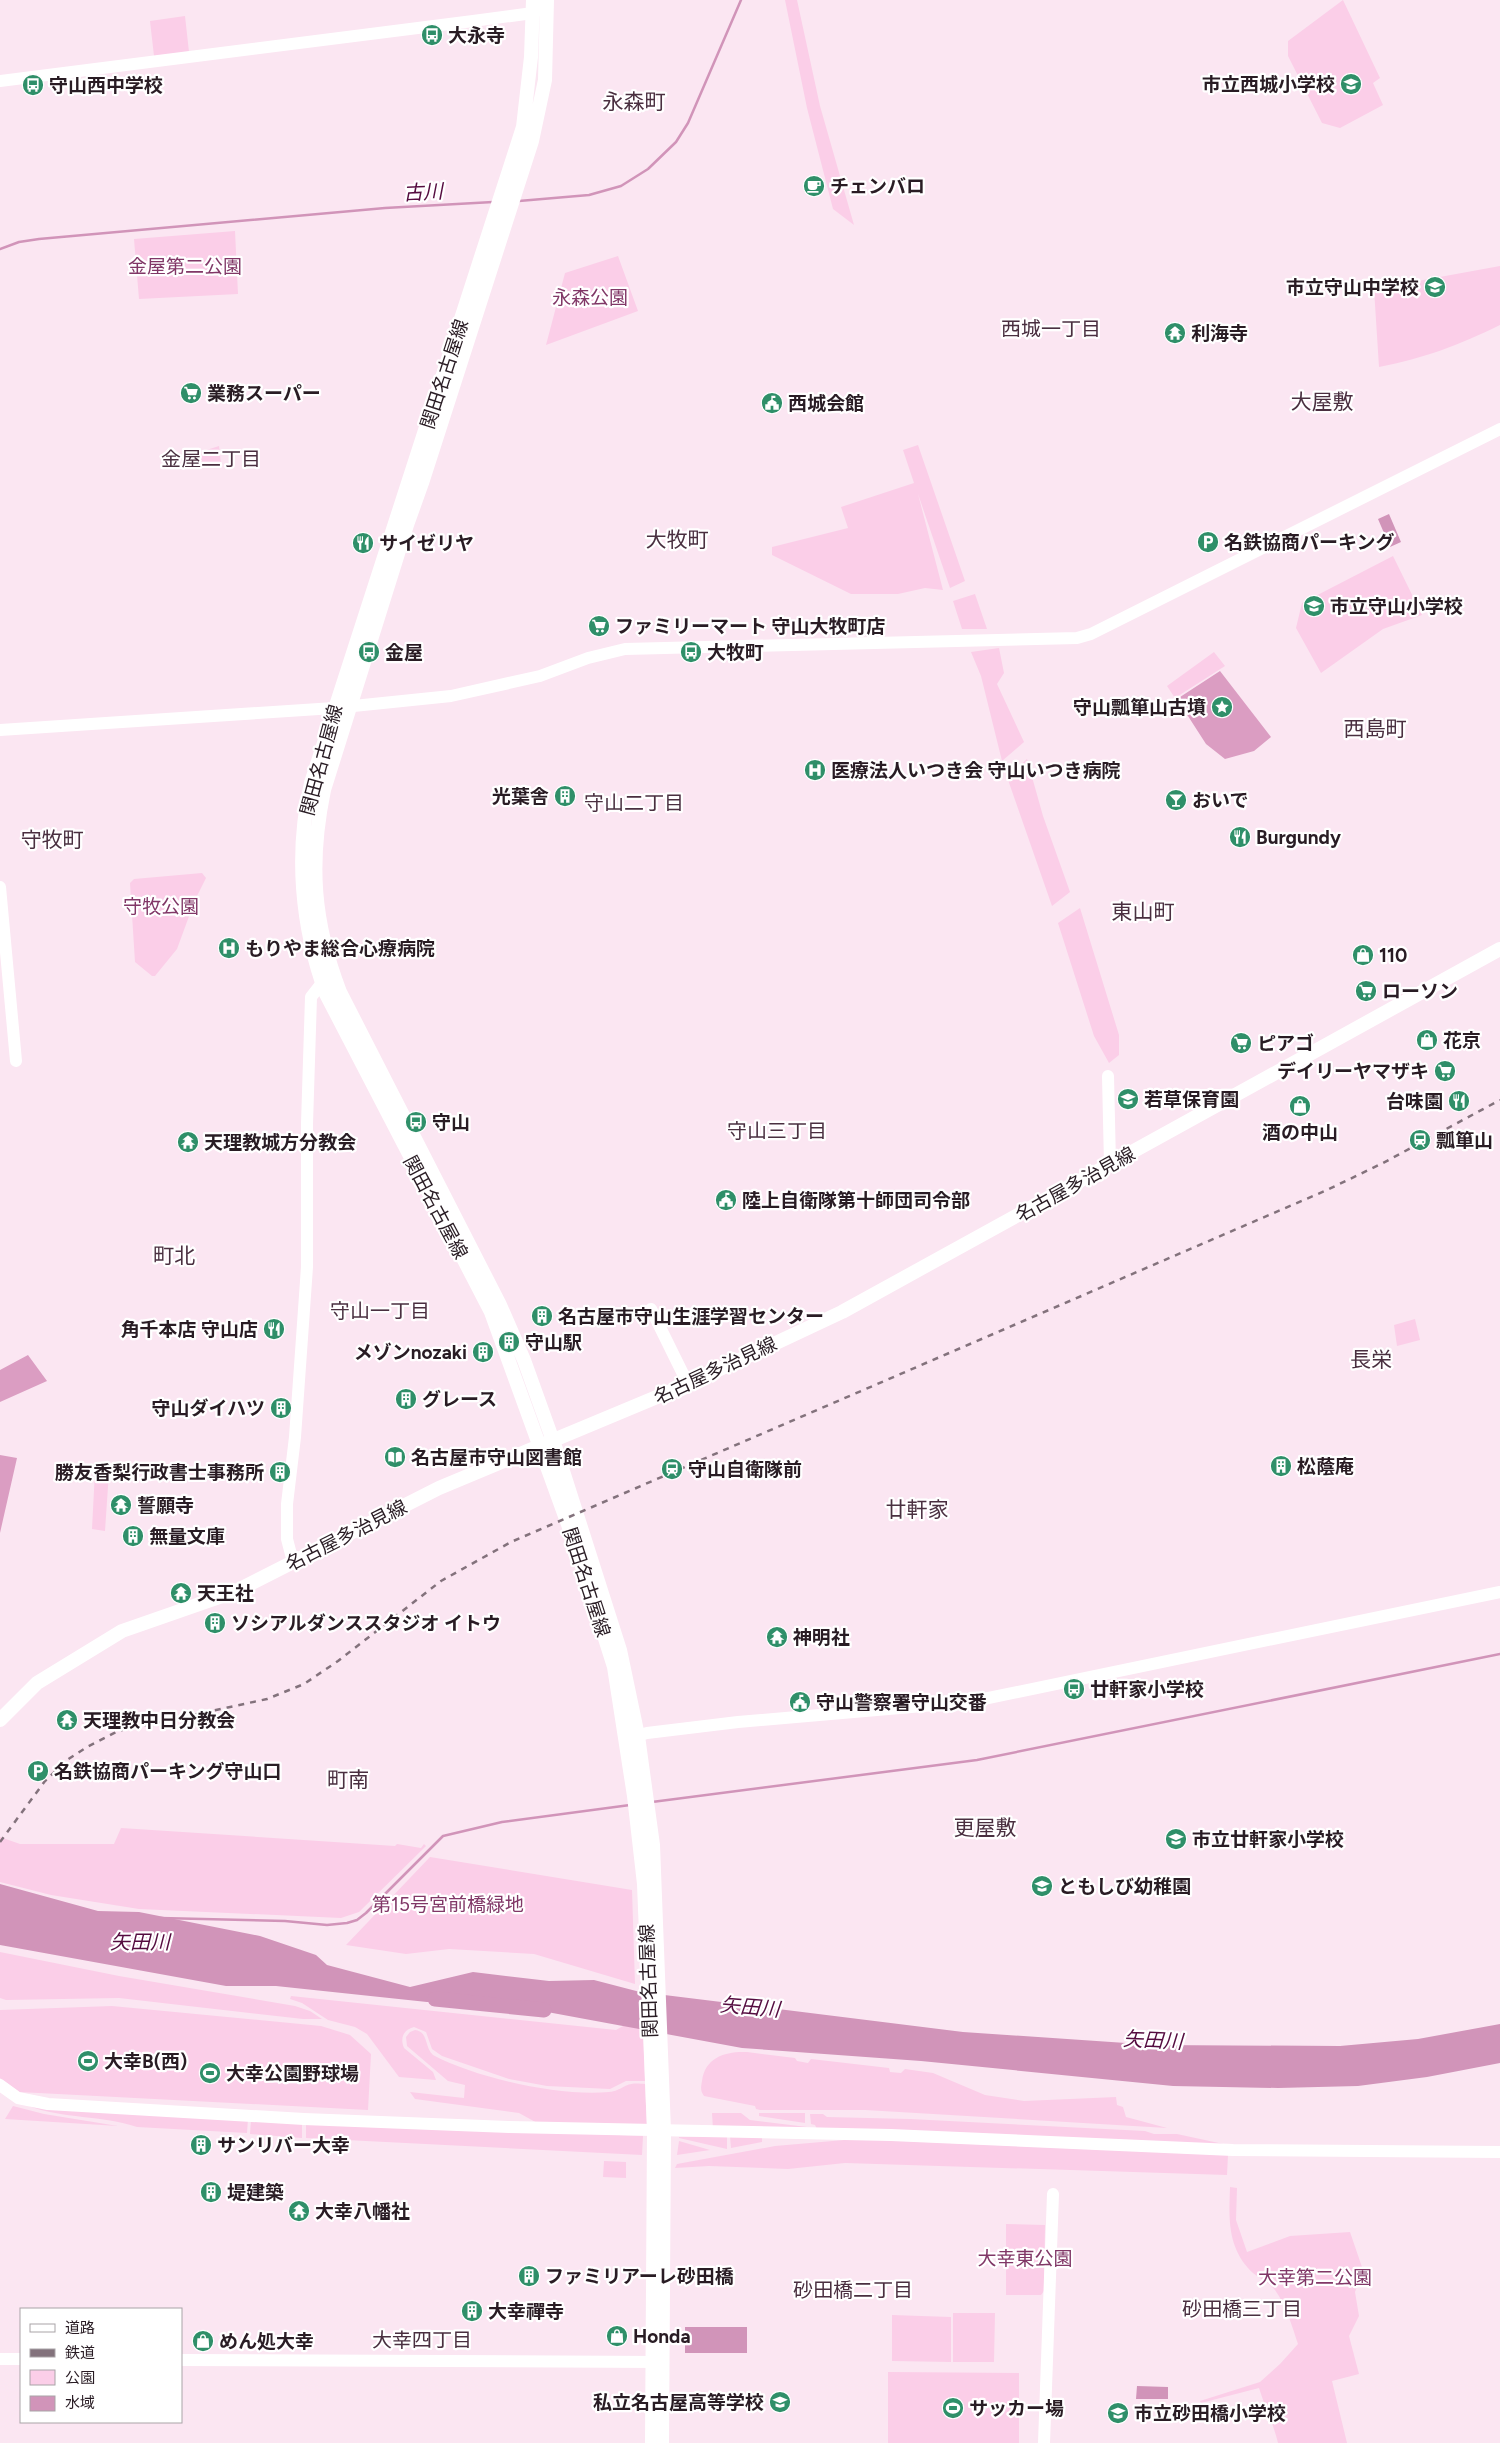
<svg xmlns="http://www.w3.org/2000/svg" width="1500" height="2443" viewBox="0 0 1500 2443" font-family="Figtree,'Noto Sans JP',sans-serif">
<rect width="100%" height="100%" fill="#fbe6f2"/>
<path fill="#fbcee8" d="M785,0H797L820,106L854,225L833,209L807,108Z
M1343,0L1380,78L1373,83L1383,105L1340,128L1322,123L1288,56V41Z
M185,16L189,52L154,56L150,21Z
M235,231L238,294L139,299L134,239Z
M618,256L638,311L546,345L565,273Z
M1500,266V325C1459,345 1425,358 1379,367L1374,289Z
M918,445L965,581L950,588L918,494L943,590L925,588L898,594H851L772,555V547L848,528L841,507L914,483L903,450Z
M219,446L221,464L196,467L191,455Z
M1393,556L1422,615L1383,629L1321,673L1296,628L1302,603Z
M975,594L987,629H962L953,601Z
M999,648L1004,673L997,684L1024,742L1002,761L981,676L971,652Z
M1214,652L1225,666L1175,698L1167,686Z
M1027,759L1043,816L1070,892L1052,906L1007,777Z
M202,873L206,878L195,900L177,949L155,976H152L135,962L130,883L134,879Z
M1080,908L1119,1035V1055L1109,1063L1094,1036L1058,923Z
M1415,1319L1420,1340L1397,1346L1394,1325Z
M95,1471L109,1472L105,1531L92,1529Z
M121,1828L395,1846L397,1844L421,1848L424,1844L426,1846L359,1912L341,1918L139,1909L51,1895L0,1882V1837L20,1844H114Z
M430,1857L632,1890L635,1984L534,1954L449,1949L406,1954L346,1945Z
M0,1952L119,1976L295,2006L310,2011L322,2019H303L119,1998L6,2000L0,1998Z
M291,1996L616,2030L623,2026H643L645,2081H626L610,2089L547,2086L509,2079L442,2056L432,2049L426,2032L414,2027C403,2030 400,2038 404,2048L433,2072L436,2080L399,2077L367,2034L355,2027L328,2020L302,2003L290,1999Z
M112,2006L321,2026L350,2035L371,2054L368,2110L19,2092L0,2078V2010Z
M415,2030C429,2032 424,2047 433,2055C476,2078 560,2097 609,2092C625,2090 623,2081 645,2084L647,2127L539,2124L519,2113L415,2099L410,2092L464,2098L465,2085L448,2081L407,2046L406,2037L410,2032Z
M747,2052L795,2058L797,2061L808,2063L811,2059L889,2068L890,2072L901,2073L905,2069L933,2073L985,2095L1024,2101L1116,2097L1117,2105L1123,2107L1126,2117L1167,2128L865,2110H760L756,2109L755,2106L704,2096C700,2091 701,2087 702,2081C705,2057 726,2051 747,2052Z
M13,2106L44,2114L118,2126L5,2119Z
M29,2106L248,2119L247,2133L137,2127C102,2115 63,2119 29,2106Z
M712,2113H741L750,2120L807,2127L713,2129Z
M759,2113H805V2123L759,2116Z
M810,2114H823L827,2117L910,2119L1145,2131L1154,2134H1177L1228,2145L818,2131L815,2125L811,2124Z
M251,2120L302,2122V2138L250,2134Z
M306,2122L643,2136L642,2155L306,2138Z
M727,2136V2149L679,2138V2137Z
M730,2136L762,2138V2142L731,2148Z
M856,2139L1228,2155L1227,2175L845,2163L788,2169L709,2166L675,2168L677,2164L775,2146Z
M679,2141L710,2150L677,2155Z
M604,2161L626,2162V2178L603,2177Z
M1230,2187L1237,2188L1236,2220L1247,2252L1290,2236L1350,2232L1363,2270L1355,2292L1359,2316L1349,2336L1359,2374L1332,2381L1347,2443H1278C1273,2423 1265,2407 1259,2388L1201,2403L1200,2401L1260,2382L1280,2364L1298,2344C1292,2326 1286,2305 1275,2290C1268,2281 1255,2277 1248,2268C1227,2244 1229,2216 1230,2187Z
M1006,2224L1045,2225L1044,2291L1041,2295H1006Z
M953,2313H995L994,2362H953Z
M892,2315L951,2317V2362L892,2361Z
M888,2372L1019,2373V2443H888Z"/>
<path fill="#db9dc2" d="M1220,671L1271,737L1254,751L1225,759L1206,744L1177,699Z
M28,1355L47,1381L0,1402V1370Z
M0,1455L17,1458L0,1533Z"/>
<path fill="#d194b9" d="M1389,514L1401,542L1390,547L1378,519Z
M0,1884L98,1911L139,1912L260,1936L316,1955L327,1965L410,1987L473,1972L549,1981L594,1980L640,1992L963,2032L1155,2045L1340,2046L1418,2039L1500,2024V2063L1427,2077L1358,2086L1278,2088L1173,2086L921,2061L742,2048L482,2000L427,2002L276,1986H226L0,1945Z
M685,2327H747V2353H685Z
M1137,2386L1168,2387V2399H1136Z"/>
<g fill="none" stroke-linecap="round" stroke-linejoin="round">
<path stroke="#d194b9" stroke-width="2.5" d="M519,201L589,195L621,186L648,169L676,142L688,123L741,0
M0,249L19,242L39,239L385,208L493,202
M652,1802L977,1760L1500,1654
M160,1918L285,1921L327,1925L347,1923L357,1920L366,1913L443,1836L502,1822L630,1805"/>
<path stroke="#d194b9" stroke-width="15" d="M435,1999L544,2010"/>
<path stroke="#fff" stroke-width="12" d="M0,81L473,21L533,13L547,5
M0,730L334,708L451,696L540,676L588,658L625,649L1077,638L1091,634L1500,429
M0,887L16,1061
M1108,1076L1110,1164
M651,1309L688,1384
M293,1562L287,1539V1504L295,1437L307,1267V1124L311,997L322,983
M629,1738L647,1733L738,1722L969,1702L1500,1592
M0,2085L18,2098L48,2104L304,2119L509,2127L891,2135L1233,2150L1500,2152
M0,2359H21
M181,2360L661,2362
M1044,2443L1053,2194"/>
<path stroke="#fff" stroke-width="14" d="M533,0L531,57L523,127L311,783C295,853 301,926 326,994L491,1312L574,1541L614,1667L634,1796L644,1884L654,2131L652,2443
M547,0L545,80L532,141L422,483L407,525L324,790C309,863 313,922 340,992L500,1305L524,1360L556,1449L620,1650L638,1736L653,1845L664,2131L662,2443
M0,1720L37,1683L122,1631L234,1592L439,1488L688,1384L842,1312L1500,949"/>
<path stroke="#83727c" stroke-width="2.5" stroke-dasharray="6 6" stroke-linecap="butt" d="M0,1842L45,1781L67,1760L87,1747L118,1731L267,1699L304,1684L338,1661L441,1581L511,1542L1327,1190L1383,1163L1500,1100"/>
</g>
<defs>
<g id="bus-disc" transform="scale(1.125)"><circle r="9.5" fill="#2f8f69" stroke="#fff"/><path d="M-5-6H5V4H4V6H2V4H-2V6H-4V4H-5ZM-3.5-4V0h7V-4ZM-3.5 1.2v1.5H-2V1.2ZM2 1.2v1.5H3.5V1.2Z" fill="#fff"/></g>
<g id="school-disc" transform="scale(1.125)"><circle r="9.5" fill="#2f8f69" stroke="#fff"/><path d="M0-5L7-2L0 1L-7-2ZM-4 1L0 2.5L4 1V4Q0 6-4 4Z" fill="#fff"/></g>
<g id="cafe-disc" transform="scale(1.125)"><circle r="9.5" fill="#2f8f69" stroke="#fff"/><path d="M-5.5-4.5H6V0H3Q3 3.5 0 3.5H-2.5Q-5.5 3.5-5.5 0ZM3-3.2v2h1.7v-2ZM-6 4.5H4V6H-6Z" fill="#fff"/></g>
<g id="temple-disc" transform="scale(1.125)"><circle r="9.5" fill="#2f8f69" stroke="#fff"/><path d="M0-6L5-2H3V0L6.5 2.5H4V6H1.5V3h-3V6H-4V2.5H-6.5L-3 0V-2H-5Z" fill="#fff"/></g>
<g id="supermarket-disc" transform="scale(1.125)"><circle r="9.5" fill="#2f8f69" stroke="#fff"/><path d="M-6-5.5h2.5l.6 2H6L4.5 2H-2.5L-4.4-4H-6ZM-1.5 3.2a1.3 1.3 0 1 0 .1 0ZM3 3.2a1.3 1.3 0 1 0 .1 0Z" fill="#fff"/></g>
<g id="civic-disc" transform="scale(1.125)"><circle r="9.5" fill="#2f8f69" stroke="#fff"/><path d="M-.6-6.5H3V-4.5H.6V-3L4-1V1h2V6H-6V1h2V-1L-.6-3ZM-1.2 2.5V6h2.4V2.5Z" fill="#fff"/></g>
<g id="parking-disc" transform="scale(1.125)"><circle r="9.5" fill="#2f8f69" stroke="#fff"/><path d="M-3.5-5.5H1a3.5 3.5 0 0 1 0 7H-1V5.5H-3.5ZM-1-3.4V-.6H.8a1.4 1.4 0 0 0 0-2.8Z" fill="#fff"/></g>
<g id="restaurant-disc" transform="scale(1.125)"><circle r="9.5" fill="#2f8f69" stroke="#fff"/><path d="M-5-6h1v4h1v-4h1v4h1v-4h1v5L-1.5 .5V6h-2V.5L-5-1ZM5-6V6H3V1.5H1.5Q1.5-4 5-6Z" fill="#fff"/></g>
<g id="sight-disc" transform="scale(1.125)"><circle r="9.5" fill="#2f8f69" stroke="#fff"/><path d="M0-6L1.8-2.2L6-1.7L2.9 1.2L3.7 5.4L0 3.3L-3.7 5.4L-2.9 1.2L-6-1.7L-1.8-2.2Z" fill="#fff"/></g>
<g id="hospital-disc" transform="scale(1.125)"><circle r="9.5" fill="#2f8f69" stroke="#fff"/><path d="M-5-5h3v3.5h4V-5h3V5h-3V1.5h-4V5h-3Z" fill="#fff"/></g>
<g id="building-disc" transform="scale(1.125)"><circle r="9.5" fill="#2f8f69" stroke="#fff"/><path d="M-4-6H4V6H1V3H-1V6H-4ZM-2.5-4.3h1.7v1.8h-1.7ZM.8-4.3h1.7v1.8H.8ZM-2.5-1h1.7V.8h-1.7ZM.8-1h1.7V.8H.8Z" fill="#fff"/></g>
<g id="bar-disc" transform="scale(1.125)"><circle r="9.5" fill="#2f8f69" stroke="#fff"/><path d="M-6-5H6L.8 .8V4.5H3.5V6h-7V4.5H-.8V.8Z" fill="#fff"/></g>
<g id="shop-disc" transform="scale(1.125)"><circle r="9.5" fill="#2f8f69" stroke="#fff"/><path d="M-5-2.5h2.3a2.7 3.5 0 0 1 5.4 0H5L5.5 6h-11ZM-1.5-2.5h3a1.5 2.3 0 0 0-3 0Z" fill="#fff"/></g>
<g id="station-disc" transform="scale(1.125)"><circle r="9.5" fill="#2f8f69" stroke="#fff"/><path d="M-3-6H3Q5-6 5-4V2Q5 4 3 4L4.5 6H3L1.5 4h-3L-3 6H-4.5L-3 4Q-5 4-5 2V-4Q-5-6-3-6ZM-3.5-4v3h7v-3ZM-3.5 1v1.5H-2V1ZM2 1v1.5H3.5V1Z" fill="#fff"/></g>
<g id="library-disc" transform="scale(1.125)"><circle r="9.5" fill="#2f8f69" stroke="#fff"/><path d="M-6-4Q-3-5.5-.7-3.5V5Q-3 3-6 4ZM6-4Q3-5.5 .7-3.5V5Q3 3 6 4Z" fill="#fff"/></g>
<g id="stadium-disc" transform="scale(1.125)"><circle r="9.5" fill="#2f8f69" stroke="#fff"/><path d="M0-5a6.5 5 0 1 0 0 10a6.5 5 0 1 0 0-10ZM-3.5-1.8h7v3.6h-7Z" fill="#fff"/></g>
</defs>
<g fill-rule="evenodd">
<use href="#bus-disc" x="432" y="35"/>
<use href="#school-disc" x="1351" y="84"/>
<use href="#bus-disc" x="33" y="85"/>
<use href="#cafe-disc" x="814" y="186"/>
<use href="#school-disc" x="1435" y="287"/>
<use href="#temple-disc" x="1175" y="333"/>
<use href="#supermarket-disc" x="191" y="393"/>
<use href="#civic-disc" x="772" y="403"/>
<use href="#parking-disc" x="1208" y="542"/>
<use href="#restaurant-disc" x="363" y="543"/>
<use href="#school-disc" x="1314" y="606"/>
<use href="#supermarket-disc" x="599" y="626"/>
<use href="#bus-disc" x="369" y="652"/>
<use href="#bus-disc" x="691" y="652"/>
<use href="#sight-disc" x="1222" y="707"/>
<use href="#hospital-disc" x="815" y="770"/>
<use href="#building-disc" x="565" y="796"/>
<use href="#bar-disc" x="1176" y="800"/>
<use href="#restaurant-disc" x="1240" y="837"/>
<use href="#hospital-disc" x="229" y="948"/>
<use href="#shop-disc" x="1363" y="955"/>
<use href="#supermarket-disc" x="1366" y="991"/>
<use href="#shop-disc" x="1427" y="1040"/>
<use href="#supermarket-disc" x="1241" y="1043"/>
<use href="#supermarket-disc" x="1445" y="1071"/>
<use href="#school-disc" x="1128" y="1099"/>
<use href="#restaurant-disc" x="1459" y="1101"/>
<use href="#shop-disc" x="1300" y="1106"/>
<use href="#bus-disc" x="416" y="1122"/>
<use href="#station-disc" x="1420" y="1140"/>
<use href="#temple-disc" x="188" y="1142"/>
<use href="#civic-disc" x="726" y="1200"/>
<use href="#building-disc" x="542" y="1316"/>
<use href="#restaurant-disc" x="274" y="1329"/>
<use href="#building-disc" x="509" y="1342"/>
<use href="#building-disc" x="483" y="1352"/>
<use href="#building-disc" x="406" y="1399"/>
<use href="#building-disc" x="281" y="1408"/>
<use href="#library-disc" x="395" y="1457"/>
<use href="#building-disc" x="1281" y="1466"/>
<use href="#station-disc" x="672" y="1469"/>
<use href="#building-disc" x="280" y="1472"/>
<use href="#temple-disc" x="121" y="1505"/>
<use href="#building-disc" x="133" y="1536"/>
<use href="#temple-disc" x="181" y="1593"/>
<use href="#building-disc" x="215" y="1623"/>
<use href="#temple-disc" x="777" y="1637"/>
<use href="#bus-disc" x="1074" y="1689"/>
<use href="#civic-disc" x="800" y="1702"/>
<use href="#temple-disc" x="67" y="1720"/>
<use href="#parking-disc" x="38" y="1771"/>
<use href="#school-disc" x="1176" y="1839"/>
<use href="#school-disc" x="1042" y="1886"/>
<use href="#stadium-disc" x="88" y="2061"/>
<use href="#stadium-disc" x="210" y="2073"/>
<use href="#building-disc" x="201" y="2145"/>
<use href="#building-disc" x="211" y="2192"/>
<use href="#temple-disc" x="299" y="2211"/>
<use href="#building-disc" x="529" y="2276"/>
<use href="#building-disc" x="472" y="2311"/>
<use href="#shop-disc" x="617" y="2336"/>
<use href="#shop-disc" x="203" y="2341"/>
<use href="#school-disc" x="780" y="2402"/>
<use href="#stadium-disc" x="953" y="2408"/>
<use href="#school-disc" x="1118" y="2413"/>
</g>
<g text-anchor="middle" stroke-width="4.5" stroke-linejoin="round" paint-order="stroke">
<g font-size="19" font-weight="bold" fill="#291c24" stroke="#fff" text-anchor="start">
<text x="448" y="42">大永寺</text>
<text x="1335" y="91" text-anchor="end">市立西城小学校</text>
<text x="49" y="92">守山西中学校</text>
<text x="830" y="193">チェンバロ</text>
<text x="1419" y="294" text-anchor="end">市立守山中学校</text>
<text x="1191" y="340">利海寺</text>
<text x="207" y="400">業務スーパー</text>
<text x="788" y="410">西城会館</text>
<text x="1224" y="549">名鉄協商パーキング</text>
<text x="379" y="550">サイゼリヤ</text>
<text x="1330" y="613">市立守山小学校</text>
<text x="615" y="633">ファミリーマート 守山大牧町店</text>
<text x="385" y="659">金屋</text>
<text x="707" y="659">大牧町</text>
<text x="1206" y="714" text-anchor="end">守山瓢箪山古墳</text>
<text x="831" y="777">医療法人いつき会 守山いつき病院</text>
<text x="549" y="803" text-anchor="end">光葉舎</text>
<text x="1192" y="807">おいで</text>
<text x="1256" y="844">Burgundy</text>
<text x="245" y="955">もりやま総合心療病院</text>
<text x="1379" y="962">110</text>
<text x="1382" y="998">ローソン</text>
<text x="1443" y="1047">花京</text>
<text x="1257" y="1050">ピアゴ</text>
<text x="1429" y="1078" text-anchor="end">デイリーヤマザキ</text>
<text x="1144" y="1106">若草保育園</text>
<text x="1443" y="1108" text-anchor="end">台味園</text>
<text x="432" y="1129">守山</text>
<text x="1300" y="1139" text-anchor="middle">酒の中山</text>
<text x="1436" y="1147">瓢箪山</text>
<text x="204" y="1149">天理教城方分教会</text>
<text x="742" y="1207">陸上自衛隊第十師団司令部</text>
<text x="558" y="1323">名古屋市守山生涯学習センター</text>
<text x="258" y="1336" text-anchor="end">角千本店 守山店</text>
<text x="525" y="1349">守山駅</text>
<text x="467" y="1359" text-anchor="end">メゾンnozaki</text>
<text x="422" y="1406">グレース</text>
<text x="265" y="1415" text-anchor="end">守山ダイハツ</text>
<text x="411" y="1464">名古屋市守山図書館</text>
<text x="1297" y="1473">松蔭庵</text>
<text x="688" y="1476">守山自衛隊前</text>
<text x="264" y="1479" text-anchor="end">勝友香梨行政書士事務所</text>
<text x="137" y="1512">誓願寺</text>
<text x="149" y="1543">無量文庫</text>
<text x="197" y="1600">天王社</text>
<text x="231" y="1630">ソシアルダンススタジオ イトウ</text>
<text x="793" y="1644">神明社</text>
<text x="1090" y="1696">廿軒家小学校</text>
<text x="816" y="1709">守山警察署守山交番</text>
<text x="83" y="1727">天理教中日分教会</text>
<text x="54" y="1778">名鉄協商パーキング守山口</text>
<text x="1192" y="1846">市立廿軒家小学校</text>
<text x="1058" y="1893">ともしび幼稚園</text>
<text x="104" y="2068">大幸B(西)</text>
<text x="226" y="2080">大幸公園野球場</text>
<text x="217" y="2152">サンリバー大幸</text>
<text x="227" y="2199">堤建築</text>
<text x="315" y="2218">大幸八幡社</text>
<text x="545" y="2283">ファミリアーレ砂田橋</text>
<text x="488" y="2318">大幸禪寺</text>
<text x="633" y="2343">Honda</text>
<text x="219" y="2348">めん処大幸</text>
<text x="764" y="2409" text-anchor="end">私立名古屋高等学校</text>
<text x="969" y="2415">サッカー場</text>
<text x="1134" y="2420">市立砂田橋小学校</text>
</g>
<g font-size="19" fill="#813767" stroke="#fff">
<text x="185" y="273">金屋第二公園</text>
<text x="590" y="304">永森公園</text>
<text x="161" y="913">守牧公園</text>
<text x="448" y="1911">第15号宮前橋緑地</text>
<text x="1025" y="2265">大幸東公園</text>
<text x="1315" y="2284">大幸第二公園</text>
</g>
<g font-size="19" fill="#291c24" stroke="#fff">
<text transform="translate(444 374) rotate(-72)" y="7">関田名古屋線</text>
<text transform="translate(321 760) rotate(-75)" y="7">関田名古屋線</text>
<text transform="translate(1075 1184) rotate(-29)" y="7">名古屋多治見線</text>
<text transform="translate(436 1207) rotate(62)" y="7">関田名古屋線</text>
<text transform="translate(715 1370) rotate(-25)" y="7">名古屋多治見線</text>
<text transform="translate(346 1535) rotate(-27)" y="7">名古屋多治見線</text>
<text transform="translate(587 1582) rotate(72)" y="7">関田名古屋線</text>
<text transform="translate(648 1981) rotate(-92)" y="7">関田名古屋線</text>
</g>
<g font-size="20" font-style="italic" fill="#550c40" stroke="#fff">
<text transform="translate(423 192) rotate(-3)" y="7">古川</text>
<text x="140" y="1949">矢田川</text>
<text transform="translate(750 2007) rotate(5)" y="7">矢田川</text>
<text transform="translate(1153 2040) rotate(3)" y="7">矢田川</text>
</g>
<g font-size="20" fill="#4a2f40" stroke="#fff">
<text x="1051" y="336">西城一丁目</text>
<text x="211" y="466">金屋二丁目</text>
<text x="634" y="810">守山二丁目</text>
<text x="777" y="1138">守山三丁目</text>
<text x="380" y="1318">守山一丁目</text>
<text x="853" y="2297">砂田橋二丁目</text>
<text x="1242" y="2316">砂田橋三丁目</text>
<text x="422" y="2347">大幸四丁目</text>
</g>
<g font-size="21" fill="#4a2f40" stroke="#fff">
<text x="634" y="109">永森町</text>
<text x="1322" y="409">大屋敷</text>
<text x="677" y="547">大牧町</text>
<text x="1375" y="736">西島町</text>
<text x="52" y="847">守牧町</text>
<text x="1143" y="919">東山町</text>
<text x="174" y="1263">町北</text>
<text x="1371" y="1367">長栄</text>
<text x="917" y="1517">廿軒家</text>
<text x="348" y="1787">町南</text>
<text x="985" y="1835">更屋敷</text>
</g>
</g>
<rect x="20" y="2308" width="162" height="115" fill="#ffffff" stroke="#a9a4a7"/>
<rect x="30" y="2324" width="25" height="8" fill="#ffffff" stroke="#a9a4a7"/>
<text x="65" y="2333" font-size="15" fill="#291c24">道路</text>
<rect x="30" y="2349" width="25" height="8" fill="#83727c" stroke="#a9a4a7"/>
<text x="65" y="2358" font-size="15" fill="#291c24">鉄道</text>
<rect x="30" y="2370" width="25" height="15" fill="#fbcee8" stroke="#a9a4a7"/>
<text x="65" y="2383" font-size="15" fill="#291c24">公園</text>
<rect x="30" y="2396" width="25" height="15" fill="#d194b9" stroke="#a9a4a7"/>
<text x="65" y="2408" font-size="15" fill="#291c24">水域</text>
</svg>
